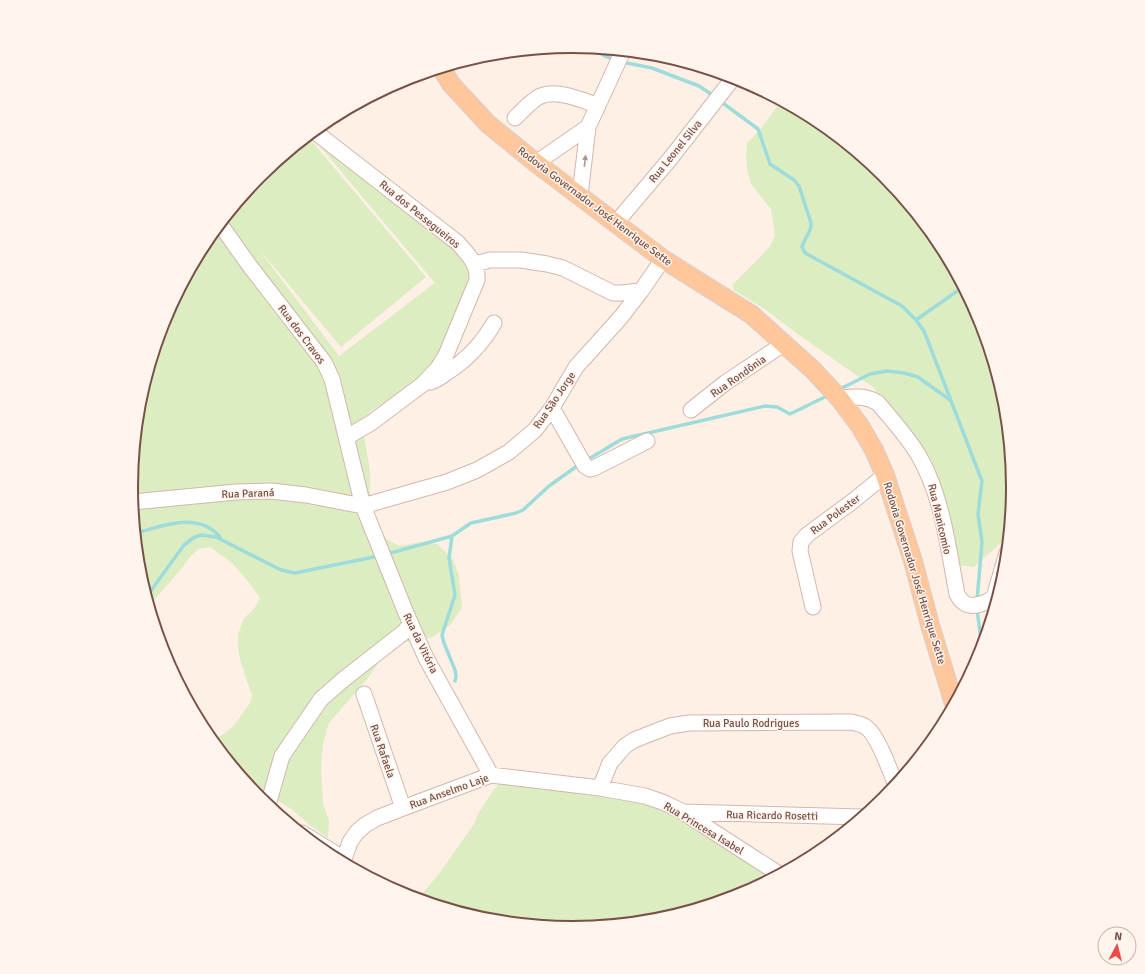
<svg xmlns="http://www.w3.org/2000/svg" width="1145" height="974" viewBox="0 0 1145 974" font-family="Signika,sans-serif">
<rect width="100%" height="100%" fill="#fef0e5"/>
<path fill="#dcedc2" d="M781,101L818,120L884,175L939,242L980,318L1005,401L1013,487L1005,573L1003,555V541L974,567L959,565L948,524L886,406L873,387L799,335L763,308L734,290L733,284L762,255L770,246L775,236L771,209L751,184L747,169L746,156L747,143L760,130Z
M310,139L426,277L341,347L258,248L339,356L435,283L317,143L409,215L464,256L470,267L466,291L459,316L427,374L397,398L372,410L364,418L365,441L370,471V494L373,517L384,538L400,546L420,542L437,544L453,559L459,576L462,608L450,625L433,637L406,642L386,652L368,678L329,723L323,744L321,765L323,804L329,821L328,838L311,826L290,808L248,783L212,739L224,734L235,724L250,703L252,696L241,663L238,648V634L244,618L254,609L260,598L247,580L232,563L210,547L198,549L189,558L182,568L150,605L140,573L132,487L140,401L165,318L206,242L249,190Z
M500,782L616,795L662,808L775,876L741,895L658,920L572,928L486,919L418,899L441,871L474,824L478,814L490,795Z"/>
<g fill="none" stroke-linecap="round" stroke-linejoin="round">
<path stroke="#9ddcda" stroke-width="3.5" d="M592,48L605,56L616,60
M622,62L652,68L699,86L714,96
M720,101L758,129L770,164L794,180L799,186L811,223C812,232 804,238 802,247L805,253L902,306L916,320L924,331L982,481L978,514L982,542L977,601
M916,320L963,287
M838,390L870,374L887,371L904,373L918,377L950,400
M587,460L622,439L765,406L777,407L790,414L829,395
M136,533C163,526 198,511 220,537
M452,536L449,558L455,595L442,635L444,643L455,670L456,677L455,681
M387,554L452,536L471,523L516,513L523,510L549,486L580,464
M147,596L184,545L193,538L201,535L216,537L281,570L295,573L379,556
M977,609L982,648"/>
<g stroke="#d3b7ad" stroke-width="17">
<path id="minor" d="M515,118C521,112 534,98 541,96C556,89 583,100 598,106
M314,131L458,243C468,255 478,263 477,280L446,355L438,368L423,384L371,423L347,437
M536,163L588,127
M580,195L588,127L623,51
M220,224L249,265L324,362L332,379L363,506L406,613L426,658L491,775
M615,224L670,159L734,77
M475,264L490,260H521L547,264L563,268L613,293H621L641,291
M430,382C436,381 441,377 446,373C467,360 482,344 494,323
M839,398C854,397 865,395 878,403C892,420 908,437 919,456C943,498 948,548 957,594C958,596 960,600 963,602C972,610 991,602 997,593C999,589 1001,585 1003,581
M552,408L585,466L590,469L594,468L647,441
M691,410L725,383L785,343
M133,502L236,492L271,491L306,495L363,506L447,482L477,470L509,452L535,430L552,408L576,367L621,317L641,291L663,259
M996,590L1007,553
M813,607L800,551L801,542L807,535L853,501L885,475
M364,694L403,808
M600,788L610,763L625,746L634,740L670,726L689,723L852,722C857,724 863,724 867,728C878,736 890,771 896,785
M268,805L282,756L321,699L344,679L404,632L411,624
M683,812L862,817
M302,833L344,859
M343,862L350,842L357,832L365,825L377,818L403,808L491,775L600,788L645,796L665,803L683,812L779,874"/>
</g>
<g stroke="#d9cecc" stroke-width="20">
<path id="major" d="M441,68L451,84L488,124L536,163L663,259L752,315L813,370L839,398L860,426L874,450L885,475L913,561L930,625L954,704"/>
</g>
<use href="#minor" stroke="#fff" stroke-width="15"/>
<use href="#major" stroke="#ffc79b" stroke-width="18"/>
</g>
<defs><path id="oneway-solid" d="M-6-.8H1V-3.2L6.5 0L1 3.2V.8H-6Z"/></defs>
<use fill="#af9691" href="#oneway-solid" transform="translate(585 161) rotate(-83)"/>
<g text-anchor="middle" stroke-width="3" stroke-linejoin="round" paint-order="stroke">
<g font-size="11" fill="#795048" stroke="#fff5ed">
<text transform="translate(675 151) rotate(-51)" y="4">Rua Leonel Silva</text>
<text transform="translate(595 206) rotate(37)" y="4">Rodovia Governador José Henrique Sette</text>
<text transform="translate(420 214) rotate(39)" y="4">Rua dos Pessegueiros</text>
<text transform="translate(302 334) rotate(53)" y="4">Rua dos Cravos</text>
<text transform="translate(738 376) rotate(-35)" y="4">Rua Rondônia</text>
<text transform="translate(554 400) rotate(-56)" y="4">Rua São Jorge</text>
<text transform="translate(248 493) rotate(-2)" y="4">Rua Paraná</text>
<text transform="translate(835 514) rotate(-37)" y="4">Rua Polester</text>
<text transform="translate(940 519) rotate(77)" y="4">Rua Manicomio</text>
<text transform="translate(915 573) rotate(73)" y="4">Rodovia Governador José Henrique Sette</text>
<text transform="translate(421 643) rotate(64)" y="4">Rua da Vitória</text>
<text x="751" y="727">Rua Paulo Rodrigues</text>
<text transform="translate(383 751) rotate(71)" y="4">Rua Rafaela</text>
<text transform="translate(449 791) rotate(-20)" y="4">Rua Anselmo Laje</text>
<text transform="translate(772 815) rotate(1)" y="4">Rua Ricardo Rosetti</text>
<text transform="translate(704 828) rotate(31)" y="4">Rua Princesa Isabel</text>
</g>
</g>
<path d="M0 0H1145V974H0ZM138 487a434 434 0 1 1 868 0a434 434 0 1 1-868 0Z" fill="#fff5ed" fill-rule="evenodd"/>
<path fill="none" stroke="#795048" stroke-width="2" d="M138 487a434 434 0 1 1 868 0a434 434 0 1 1-868 0Z"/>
<g transform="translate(1117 946) rotate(7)"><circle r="19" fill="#fff5ed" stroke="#c9b3ab"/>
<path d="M0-3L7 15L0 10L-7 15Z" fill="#f04842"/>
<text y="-6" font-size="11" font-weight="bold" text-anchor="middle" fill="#795048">N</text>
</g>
</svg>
